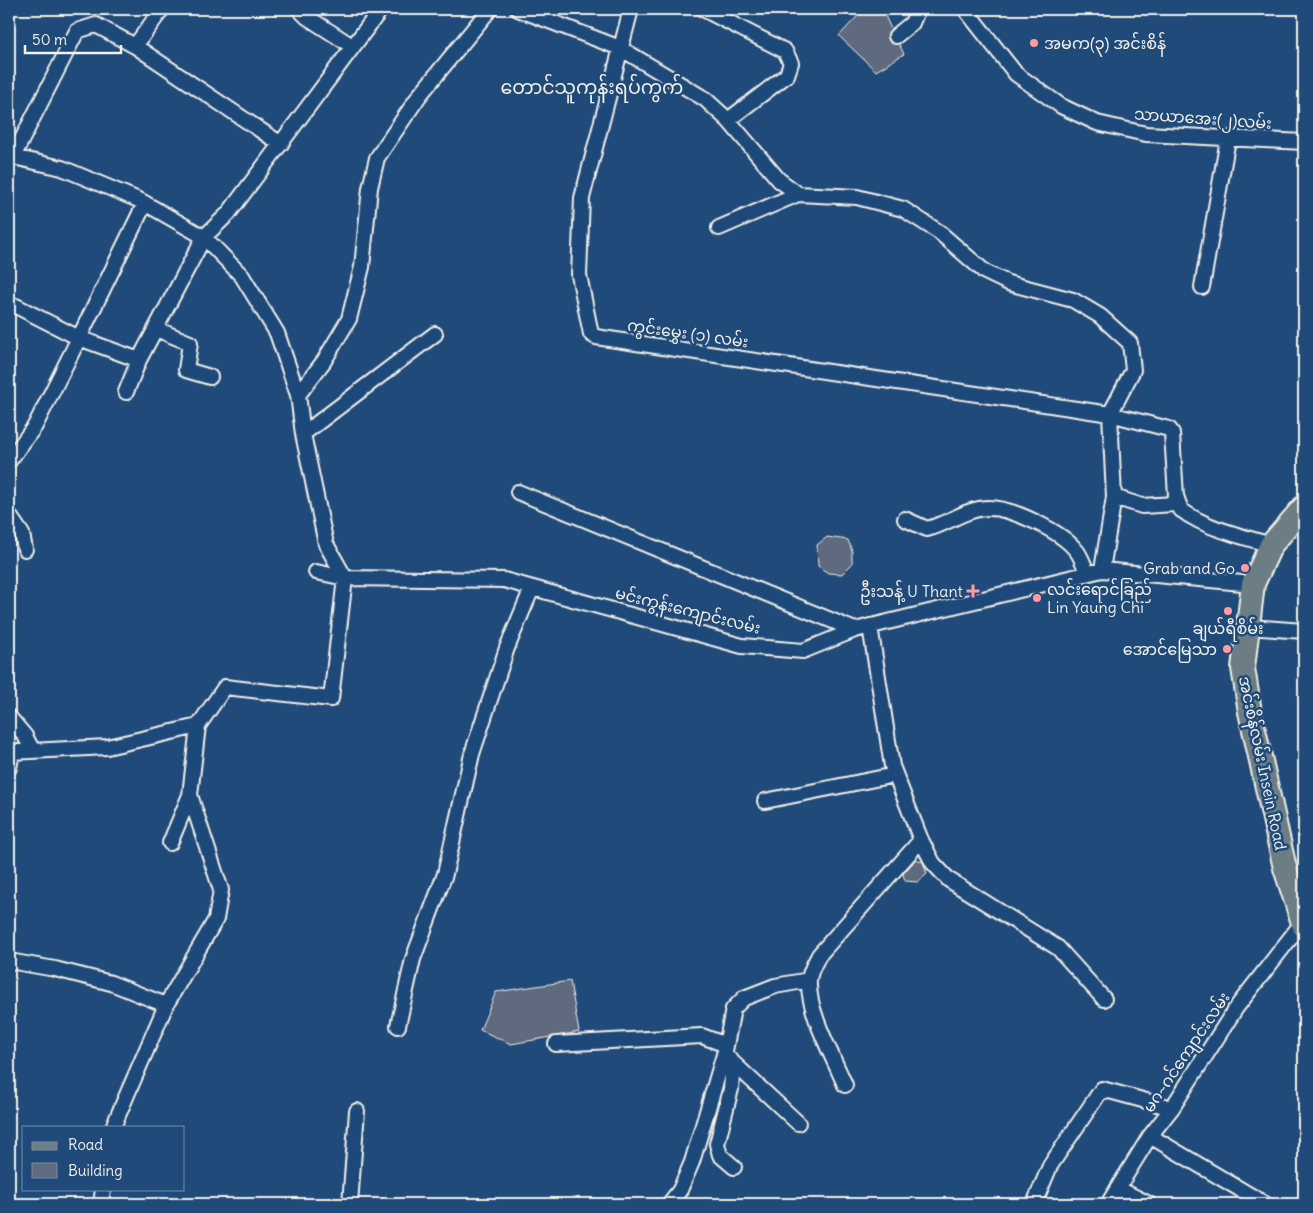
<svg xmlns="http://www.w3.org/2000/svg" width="1313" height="1213" viewBox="0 0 1313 1213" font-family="Delius,'Noto Sans Myanmar',sans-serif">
<rect width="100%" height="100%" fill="#1f4a7a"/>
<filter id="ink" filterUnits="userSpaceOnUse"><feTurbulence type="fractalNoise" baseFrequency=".02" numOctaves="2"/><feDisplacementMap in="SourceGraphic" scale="10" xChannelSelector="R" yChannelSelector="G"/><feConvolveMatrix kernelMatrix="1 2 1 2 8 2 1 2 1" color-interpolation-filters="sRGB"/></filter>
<g filter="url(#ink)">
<path fill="#5f6b7f" stroke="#f4f1e8" d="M864,9H882L891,29L888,33L889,41L899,44L904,54L876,71L839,36Z
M827,537L848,540L852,551V564L842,574L828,573L818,566L817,545Z
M916,859L923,862L927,874L918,882L905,881L903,874Z
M570,981L579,1032L511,1044L480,1030L496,992Z"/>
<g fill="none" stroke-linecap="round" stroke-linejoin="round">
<g stroke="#f4f1e8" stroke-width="18">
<path id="street" d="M162,9L135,46L281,144
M299,9L307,17L352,46
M518,9L620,48L705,99L728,120L779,180L798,194L857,197L903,209L939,232L985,272L1008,283L1073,300L1100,316L1130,343L1133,370L1110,414L1114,497L1142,506L1175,504C1195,526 1242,536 1271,545
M631,9L582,198L579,275L591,334L596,337L1110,414L1169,429L1172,433L1176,496L1181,510
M703,9L785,51L791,63L787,75L728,120
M965,9L1016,74L1061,106L1097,123L1146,134L1304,142
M896,36L912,23L918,9
M14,155L77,31L96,25L135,46
M9,156L62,168L141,201L204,237L242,276L277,333L298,395L303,434L326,544L345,578L331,699L225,687L198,726
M719,228L798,194
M1202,287L1228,139
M16,306L79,338L145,203
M156,329L190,343L186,370L210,377
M126,392L139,360L204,237L228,214L381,9
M298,395L324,361L349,319L362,267L370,188L377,158L419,96L490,9
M303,434L435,334
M9,461L35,426L79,338L139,360
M518,492L855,630
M9,515L22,534L25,549
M905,519L927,529C948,524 966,508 989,508C1012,508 1060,531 1075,549C1081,555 1084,565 1087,573
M1102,570L1114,497
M316,572L345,578L504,580L742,646L803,651L855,630L1102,570L1253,584
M870,626L892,766L921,840L933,863L949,880L1058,948L1104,999
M1248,627L1304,631
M9,717L25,736L33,751
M9,768L12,752L107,747L198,726L190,795L221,890L216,919L166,1005L113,1127
M765,801L895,775
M170,843L190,795
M9,961L55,969L111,983L166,1005
M398,1026L413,959L445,874L472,754L507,648L532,588
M556,1044L702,1036L726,1045
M729,1059L798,1123
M733,1064L731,1089L717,1144L720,1155L734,1167
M845,1085C833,1056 807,1011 809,980C810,970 815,963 819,955L921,840
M1150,1136L1265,1204
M1119,1189L1149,1204
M101,1204L103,1189
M350,1204L357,1111
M669,1204L680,1190L692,1162L725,1051L733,1009L744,998L775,986L809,980
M1034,1204L1050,1166L1102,1089L1172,1108
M1108,1204L1150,1136L1172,1108L1236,1008L1302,923"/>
</g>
<g stroke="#f4f1e8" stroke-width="26">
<path id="primary" d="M1304,507L1271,545L1253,584L1243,668L1250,712L1285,868L1304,926"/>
</g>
<use href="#street" stroke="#1f4a7a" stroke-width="14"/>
<use href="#primary" stroke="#6c7e84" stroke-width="22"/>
</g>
</g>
<g fill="#ff9aa2" stroke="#1f4a7a" stroke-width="2">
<circle cx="1034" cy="43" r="5"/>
<circle cx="1245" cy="568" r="5"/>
<path d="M970.5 583.5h5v5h5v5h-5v5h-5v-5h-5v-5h5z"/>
<circle cx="1037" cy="598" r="5"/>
<circle cx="1228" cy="611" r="5"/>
<circle cx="1227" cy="649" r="5"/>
</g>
<g text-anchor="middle" stroke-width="5" stroke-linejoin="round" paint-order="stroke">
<g font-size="16" fill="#f4f1e8" stroke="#1f4a7a" text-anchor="end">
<text x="1044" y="49" text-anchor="start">အမက(၃) အင်းစိန်</text>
<text x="1235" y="574">Grab and Go</text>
<text x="1047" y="595" text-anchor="start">လင်းရောင်ခြည်<tspan x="1047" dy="18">Lin Yaung Chi</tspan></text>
<text x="963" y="597">ဦးသန့် U Thant</text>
<text x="1228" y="634" text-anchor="middle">ချယ်ရီစိမ်း</text>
<text x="1217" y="655">အောင်မြေသာ</text>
</g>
<g font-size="16" fill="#f4f1e8" stroke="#1f4a7a">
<text transform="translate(1203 118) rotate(4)" y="6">သာယာအေး(၂)လမ်း</text>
<text transform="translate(688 333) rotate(8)" y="6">ကွင်းမွှေး (၁) လမ်း</text>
<text transform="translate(688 610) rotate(14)" y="6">မင်းကွန်းကျောင်းလမ်း</text>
<text transform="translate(1263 763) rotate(78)" y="6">အင်းစိန်လမ်း Insein Road</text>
<text transform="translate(1186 1052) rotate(-56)" y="6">မဂ~ဂင်ကျောင်းလမ်း</text>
</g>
<g font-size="19" fill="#f4f1e8" stroke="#1f4a7a">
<text x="592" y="94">တောင်သူကုန်းရပ်ကွက်</text>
</g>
</g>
<rect width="1313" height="1213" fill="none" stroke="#1f4a7a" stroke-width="30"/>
<rect x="15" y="15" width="1283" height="1183" fill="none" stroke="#f4f1e8" stroke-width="2" filter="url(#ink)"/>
<rect x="22" y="1126" width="162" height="65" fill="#1f4a7a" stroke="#748da6"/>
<rect x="32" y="1142" width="25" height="8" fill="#6c7e84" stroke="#748da6"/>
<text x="68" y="1150" font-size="15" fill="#f4f1e8">Road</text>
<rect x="32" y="1163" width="25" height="15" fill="#5f6b7f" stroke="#748da6"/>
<text x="68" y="1176" font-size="15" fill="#f4f1e8">Building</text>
<path d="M25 45v8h96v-8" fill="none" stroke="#f4f1e8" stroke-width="2.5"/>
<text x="32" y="45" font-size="15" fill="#f4f1e8" stroke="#1f4a7a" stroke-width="4" paint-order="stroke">50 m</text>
</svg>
